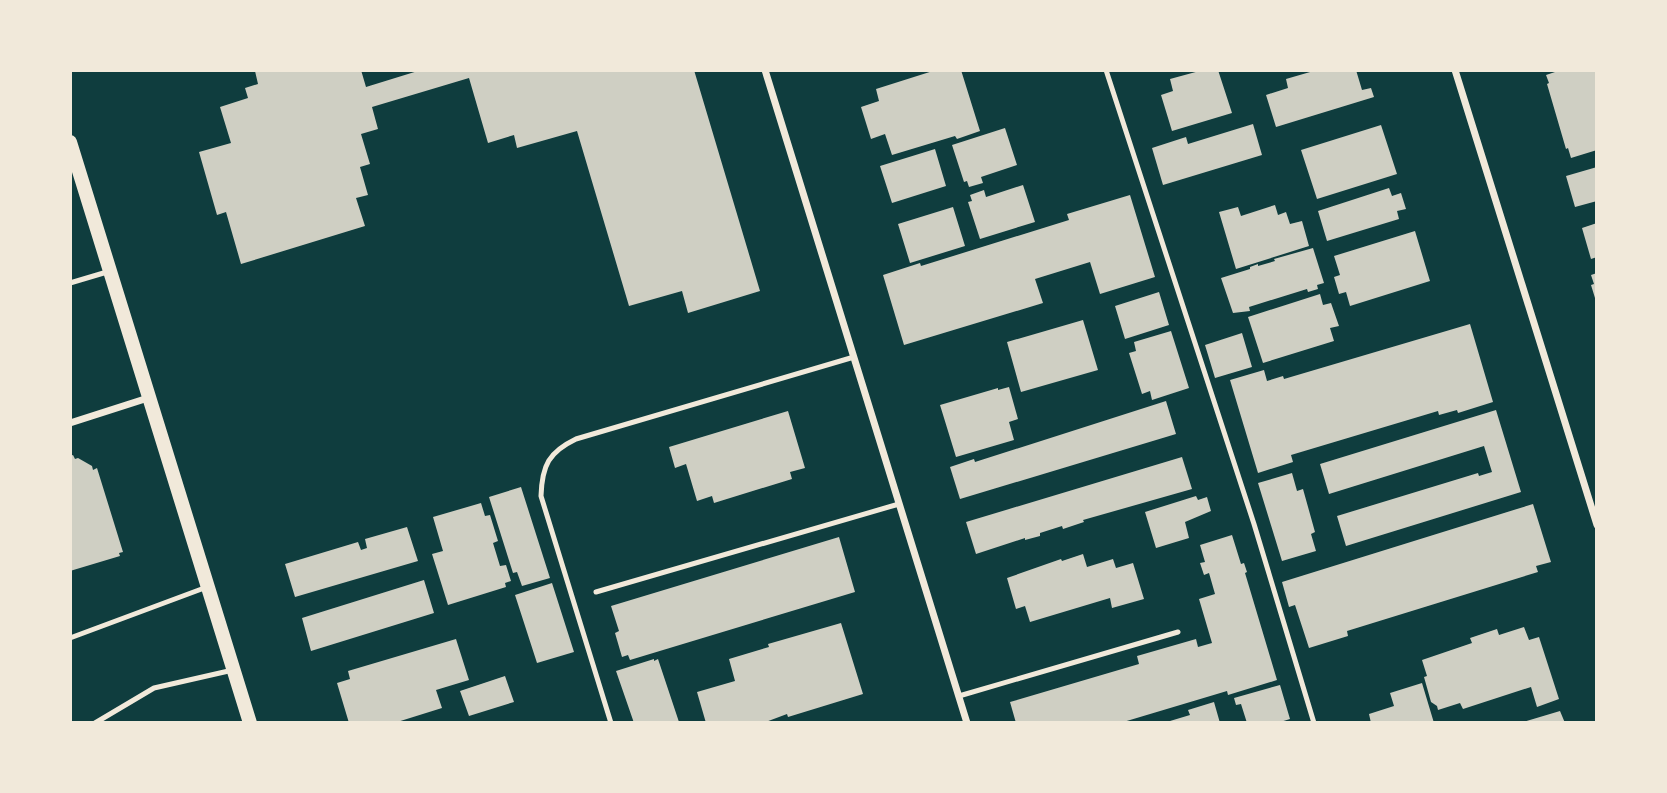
<svg xmlns="http://www.w3.org/2000/svg" width="1667" height="793" viewBox="0 0 1667 793" font-family="Quicksand,sans-serif">
<rect width="100%" height="100%" fill="#0f3d3e"/>
<path fill="#cfcfc3" d="M257,70H361L366,87L421,70H694L760,291L688,313L682,291L629,306L577,131L517,148L514,135L488,143L469,78L372,107L378,129L361,134L370,164L360,167L368,195L356,198L365,226L241,264L226,212L217,215L199,152L231,143L220,107L248,98L245,88L258,84L255,71Z
M936,70H961L980,131L957,139L955,136L892,155L885,134L871,139L861,107L879,101L876,89Z
M1203,70H1218L1232,113L1172,131L1161,95L1173,91L1170,79Z
M1317,70H1356L1362,90L1371,88L1374,97L1276,127L1266,95L1288,88L1286,79Z
M1561,70H1597V150L1571,158L1568,148L1566,149L1547,84L1549,83L1546,75Z
M1253,124L1262,155L1163,185L1152,148L1186,137L1188,144Z
M1381,125L1397,174L1317,199L1301,150Z
M1005,128L1017,165L981,177L983,183L969,187L967,181L964,182L952,145Z
M935,149L946,186L892,203L880,166Z
M1597,167V201L1575,207L1566,176Z
M1023,185L1035,222L980,239L968,202L972,201L970,195L984,190L986,197Z
M1389,188L1392,196L1401,193L1406,209L1397,211L1399,219L1327,241L1318,211Z
M1130,195L1155,277L1100,294L1090,262L1035,279L1043,303L904,345L883,275L920,263L921,266L1069,220L1067,214Z
M1275,205L1278,215L1286,212L1290,224L1302,221L1309,246L1236,269L1219,212L1238,207L1241,216Z
M953,207L965,246L910,263L898,224Z
M1597,223V257L1591,259L1582,228Z
M1415,231L1430,281L1350,306L1346,292L1339,294L1334,277L1340,275L1334,256Z
M1313,248L1324,283L1317,285L1318,289L1308,292L1307,289L1249,307L1250,311L1233,313L1221,278L1250,269V267L1258,264V266L1275,261L1274,259Z
M1597,273V297L1595,298L1591,285L1594,284L1591,275Z
M1159,292L1169,325L1125,339L1115,306Z
M1320,294L1323,305L1331,303L1339,326L1330,328L1334,341L1263,363L1248,317Z
M1083,320L1098,370L1021,392L1007,342Z
M1470,324L1493,402L1458,413L1457,410L1439,415L1438,411L1291,455L1293,462L1258,473L1230,380L1264,370L1267,381L1283,376L1284,379Z
M1171,331L1189,388L1152,400L1150,391L1142,394L1129,353L1136,351L1134,342Z
M1242,333L1252,367L1215,378L1205,345Z
M1009,387L1018,419L1009,422L1014,440L956,457L940,405L998,388V390Z
M1166,401L1176,434L960,499L950,467L974,459L975,462Z
M1496,410L1521,492L1346,546L1337,516L1478,473L1479,476L1492,472L1484,446L1329,494L1320,464Z
M788,411L805,468L790,472L792,479L714,503L712,496L697,501L686,464L675,468L669,447Z
M73,455L75,459L78,458L92,466L93,470L97,468L123,552L119,553L120,556L70,571V456Z
M1182,457L1192,489L1083,520L1084,522L1063,529L1062,526L1040,533V536L1025,540V538L976,554L966,522Z
M1292,473L1297,491L1303,489L1315,532L1311,534L1316,551L1282,561L1258,483Z
M521,487L550,578L522,586L517,572L513,573L489,497Z
M1196,496L1198,500L1207,497L1211,511L1185,522L1189,538L1156,548L1145,512Z
M481,503L485,516L490,515L498,541L493,543L500,566L506,565L511,581L505,583L506,587L448,605L432,554L443,551L433,517Z
M1533,504L1551,562L1536,566L1538,572L1347,631L1348,636L1309,648L1295,605L1289,607L1282,582Z
M407,527L418,561L295,597L285,564L358,542L361,550L367,548L365,539Z
M1232,535L1241,564L1244,563L1247,572L1245,573L1277,680L1228,695L1227,691L1120,723H1016L1010,702L1139,664L1137,656L1196,639L1198,647L1212,643L1199,599L1215,594L1209,573L1204,575L1200,563L1205,562L1200,545Z
M839,537L855,592L630,660L628,655L622,657L615,633L619,631L611,606Z
M1083,554L1087,567L1113,559L1116,568L1133,563L1144,599L1112,608L1110,598L1030,622L1025,606L1016,609L1007,578L1061,559L1062,561Z
M424,580L434,613L311,651L302,618Z
M552,583L574,652L537,663L515,595Z
M841,623L863,694L788,717L787,714L763,723H706L697,692L735,681L729,659L769,647L768,644Z
M1524,627L1529,640L1539,637L1559,699L1537,707L1531,687L1463,709L1460,703L1438,710L1437,706L1431,702L1424,677L1427,676L1422,660L1472,643L1470,638L1497,629L1499,635Z
M456,639L469,680L436,690L442,708L394,723H349L337,683L350,679L348,671Z
M654,659V661L658,659L679,722L634,723L616,671Z
M505,676L514,702L469,716L460,691Z
M1422,683L1434,723H1371L1369,714L1394,706L1390,693Z
M1280,685L1290,719L1277,723H1247L1241,704L1236,705L1234,698Z
M1214,702L1220,723H1171L1170,721L1190,715L1188,710Z
M1560,711L1565,723H1523V722Z"/>
<g fill="none" stroke-linecap="round" stroke-linejoin="round">
<path stroke="#f1e9da" stroke-width="5" d="M1106,70L1254,524L1314,723
M70,283L107,272
M596,592L899,504
M70,638L207,587
M959,696L1178,632
M95,723L154,688L233,670
M611,723L541,496C542,465 549,452 576,439L854,357"/>
<path stroke="#f1e9da" stroke-width="7" d="M765,70L967,723
M1455,70L1597,525
M70,423L148,398"/>
<path stroke="#f1e9da" stroke-width="14" d="M70,142L250,723"/>
</g>
<rect width="1667" height="793" fill="none" stroke="#f1e9da" stroke-width="144"/>
</svg>
